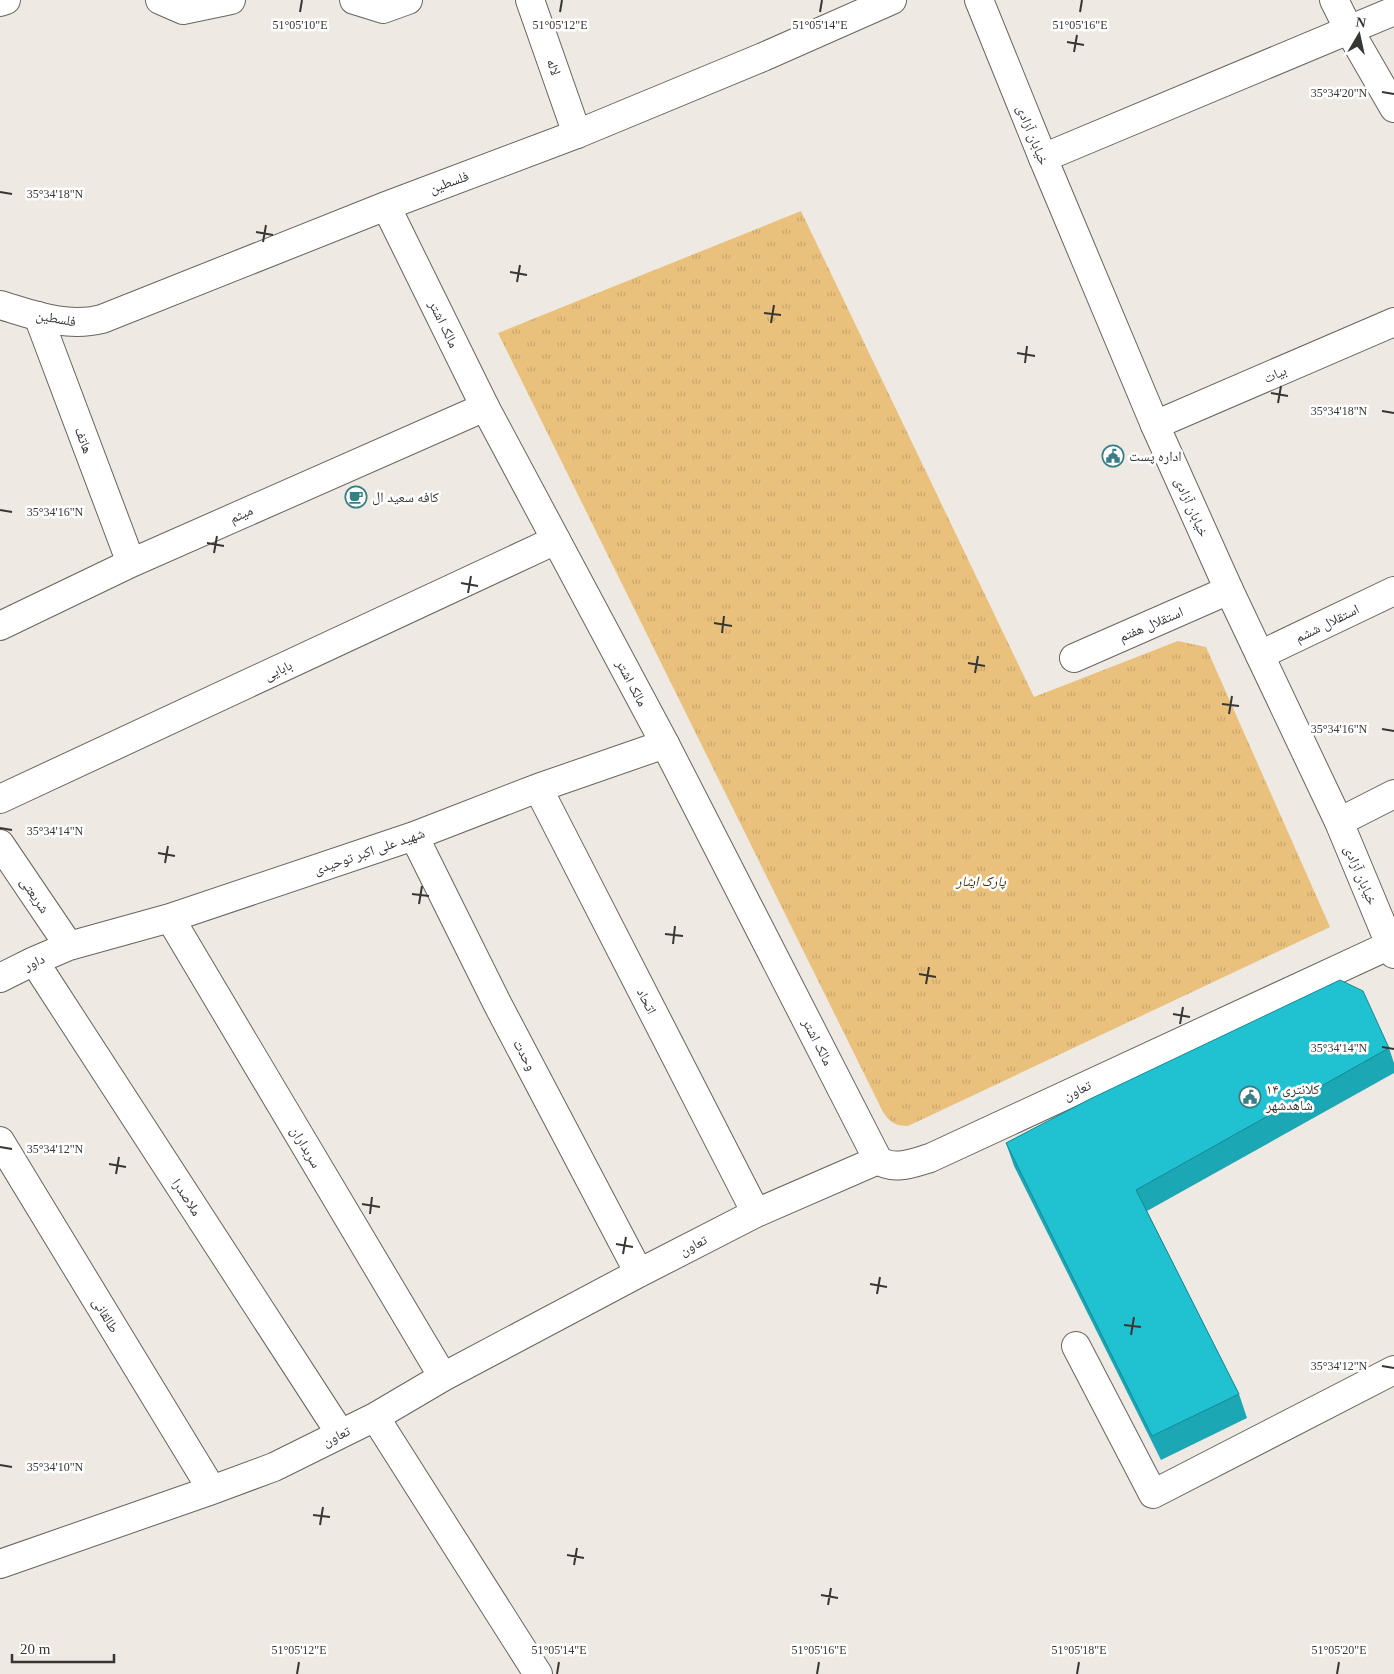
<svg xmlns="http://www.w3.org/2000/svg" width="1394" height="1674" viewBox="0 0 1394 1674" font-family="'Times New Roman','Noto Naskh Arabic',serif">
<defs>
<pattern id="park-tufts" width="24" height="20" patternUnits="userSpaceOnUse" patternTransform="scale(1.25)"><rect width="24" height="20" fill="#eac17c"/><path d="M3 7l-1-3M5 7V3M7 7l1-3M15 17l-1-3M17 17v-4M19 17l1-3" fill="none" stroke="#c9a66c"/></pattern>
</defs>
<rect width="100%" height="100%" fill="#eee9e2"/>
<path fill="url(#park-tufts)" d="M801,211L1034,697L1178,641L1206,647L1330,927L908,1126C895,1126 890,1122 883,1112L498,333Z"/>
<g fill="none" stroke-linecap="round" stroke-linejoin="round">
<g stroke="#68645e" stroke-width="30">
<path id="street" d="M160,0L183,10L231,0
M354,0L383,9L408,0
M530,0L577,134
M1334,0L1349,30L1394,108
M0,2L6,0
M1043,158L1394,11
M38,316L131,563
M1155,425L1394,322
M0,626L131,563L485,407
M1260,655L1394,591
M1074,658L1229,590
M538,788L756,1213
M0,799L556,540
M1339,822L1394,794
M414,836L498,1005L639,1273
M0,844L69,946
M170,918L443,1377
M34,961L340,1433
M0,978L34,961L69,946L170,918L414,836L538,788L665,744
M0,1141L212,1490
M1076,1346L1153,1494L1394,1370
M375,1417L538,1674
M0,1564L212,1490L274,1467L375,1417L443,1377L639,1273L756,1213L878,1160"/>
</g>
<g stroke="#68645e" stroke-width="30">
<path id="secondary" d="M979,0L1043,158L1155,425L1229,590L1339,822L1394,954
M386,206L485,407L665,744L878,1160C894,1171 913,1163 930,1158L1390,945
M0,305C34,315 66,328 102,319L386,206L577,134L763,57L892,0"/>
</g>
<use href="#street" stroke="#fff" stroke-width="28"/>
<use href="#secondary" stroke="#fff" stroke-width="28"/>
</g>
<path fill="#1ca7b5" d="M1389,1048L1394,1063V1073L1147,1211L1239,1394L1247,1418L1161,1460L1014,1166L1006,1143Z"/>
<path fill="#20c2d2" stroke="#168893" d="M1340,980L1363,991L1389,1048L1136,1190L1239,1394L1152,1436L1006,1143L1090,1099Z"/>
<path fill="none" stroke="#383634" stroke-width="2" d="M300,12L302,0M560,12L562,0M820,12L822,0M1080,12L1082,0M1067,42L1084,45M1074,52L1077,35M1382,92L1394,94M0,192L12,194M256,232L273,235M263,242L266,225M510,272L527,275M517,282L520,265M764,313L781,315M771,323L774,305M1017,353L1035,356M1025,363L1027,346M1271,393L1288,396M1278,403L1281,386M1382,411L1394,413M0,510L12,512M207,543L224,546M214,553L217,536M461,583L478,586M468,593L471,576M714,623L732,626M722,633L724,616M968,663L985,666M975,673L978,656M1222,704L1239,706M1229,714L1232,696M1382,729L1394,731M0,828L12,830M158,853L175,856M165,863L168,846M412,894L429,896M419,904L422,886M665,934L683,936M673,944L675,926M919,974L936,977M926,984L929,967M1173,1014L1190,1017M1180,1024L1183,1007M1382,1047L1394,1049M0,1147L12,1149M109,1164L126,1167M116,1174L119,1157M362,1204L380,1207M370,1214L372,1197M616,1244L633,1247M623,1254L626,1237M870,1284L887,1287M877,1294L880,1277M1124,1325L1141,1327M1131,1335L1134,1317M1382,1366L1394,1368M0,1465L12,1467M313,1515L330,1517M320,1525L323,1507M567,1555L584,1558M574,1565L577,1548M821,1595L838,1598M828,1605L831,1588M297,1674L299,1662M557,1674L559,1662M817,1674L819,1662M1077,1674L1079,1662M1337,1674L1339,1662"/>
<defs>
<g id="civic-ring" transform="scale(1.125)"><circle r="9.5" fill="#fff" stroke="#377e87" stroke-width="1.5"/><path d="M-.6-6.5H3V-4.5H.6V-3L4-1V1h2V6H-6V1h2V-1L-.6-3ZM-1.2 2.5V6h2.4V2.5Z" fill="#377e87"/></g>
<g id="cafe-ring" transform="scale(1.125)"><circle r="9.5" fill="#fff" stroke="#377e87" stroke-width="1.5"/><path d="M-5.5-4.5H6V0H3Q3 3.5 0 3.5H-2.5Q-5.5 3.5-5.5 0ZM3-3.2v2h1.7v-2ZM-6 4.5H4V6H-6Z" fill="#377e87"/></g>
</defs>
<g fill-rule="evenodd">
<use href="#civic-ring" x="1113" y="456"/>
<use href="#cafe-ring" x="356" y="497"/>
<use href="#civic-ring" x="1250" y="1097"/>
</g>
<g text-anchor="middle" stroke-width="5" stroke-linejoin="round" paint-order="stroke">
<g font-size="14" fill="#383634" stroke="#fff">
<text transform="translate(554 67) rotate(71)" y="5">لاله</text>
<text transform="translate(1033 135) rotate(68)" y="5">خیابان آزادی</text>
<text transform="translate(449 182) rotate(-20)" y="5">فلسطین</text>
<text transform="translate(56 318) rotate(10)" y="5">فلسطین</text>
<text transform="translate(444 324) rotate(64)" y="5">مالک اشتر</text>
<text transform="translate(1275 374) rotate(-23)" y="5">بیات</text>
<text transform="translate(84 440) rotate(69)" y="5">هاتف</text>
<text transform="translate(1192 507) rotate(66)" y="5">خیابان آزادی</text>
<text transform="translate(241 514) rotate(-24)" y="5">میثم</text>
<text transform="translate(1327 623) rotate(-26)" y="5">استقلال ششم</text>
<text transform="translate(1151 624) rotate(-23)" y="5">استقلال هفتم</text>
<text transform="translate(278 670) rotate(-25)" y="5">بابایی</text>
<text transform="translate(632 683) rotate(62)" y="5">مالک اشتر</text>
<text transform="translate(369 851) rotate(-19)" y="5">شهید علی اکبر توحیدی</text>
<text transform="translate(1361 875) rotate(67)" y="5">خیابان آزادی</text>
<text transform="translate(35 895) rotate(56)" y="5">شریعتی</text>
<text transform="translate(34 962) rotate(-25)" y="5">داور</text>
<text transform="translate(647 1001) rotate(63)" y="5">اتحاد</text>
<text transform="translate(818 1042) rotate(63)" y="5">مالک اشتر</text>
<text transform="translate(525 1055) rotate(62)" y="5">وحدت</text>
<text transform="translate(1077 1090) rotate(-25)" y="5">تعاون</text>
<text transform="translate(306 1147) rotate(59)" y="5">سربداران</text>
<text transform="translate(187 1197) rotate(57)" y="5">ملاصدرا</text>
<text transform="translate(693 1245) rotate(-27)" y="5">تعاون</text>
<text transform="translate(106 1315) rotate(59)" y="5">طالقانی</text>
<text transform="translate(336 1436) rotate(-26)" y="5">تعاون</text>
</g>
<g font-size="14" fill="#383634" stroke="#fff" text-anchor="start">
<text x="1129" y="461">اداره پست</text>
<text x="372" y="502">کافه سعید ال</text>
<text x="1266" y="1094">کلانتری ۱۴<tspan x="1266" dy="16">شاهد‌شهر</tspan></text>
</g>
<g font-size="14" font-style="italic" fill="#432e06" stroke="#fff">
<text x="981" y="886">پارک ایثار</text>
</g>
</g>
<g font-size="12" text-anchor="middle" fill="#383634" stroke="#fff" stroke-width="5" stroke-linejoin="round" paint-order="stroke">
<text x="300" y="29">51°05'10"E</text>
<text x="560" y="29">51°05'12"E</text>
<text x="820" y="29">51°05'14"E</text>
<text x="1080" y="29">51°05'16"E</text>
<text x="1339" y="97">35°34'20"N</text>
<text x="55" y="198">35°34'18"N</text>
<text x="1339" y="415">35°34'18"N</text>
<text x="55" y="516">35°34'16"N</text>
<text x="1339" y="733">35°34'16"N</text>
<text x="55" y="835">35°34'14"N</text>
<text x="1339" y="1052">35°34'14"N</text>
<text x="55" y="1153">35°34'12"N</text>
<text x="1339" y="1370">35°34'12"N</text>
<text x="55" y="1471">35°34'10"N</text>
<text x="299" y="1654">51°05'12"E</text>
<text x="559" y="1654">51°05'14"E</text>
<text x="819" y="1654">51°05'16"E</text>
<text x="1079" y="1654">51°05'18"E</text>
<text x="1339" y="1654">51°05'20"E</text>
</g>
<g transform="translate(1359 35) rotate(9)" stroke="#ffffff" stroke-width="4" paint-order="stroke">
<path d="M0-4L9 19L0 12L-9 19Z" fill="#383634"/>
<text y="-8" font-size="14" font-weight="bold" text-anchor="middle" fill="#383634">N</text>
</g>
<path d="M12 1654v8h102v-8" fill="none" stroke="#383634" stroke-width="2.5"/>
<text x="20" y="1654" font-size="15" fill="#383634" stroke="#ffffff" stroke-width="4" paint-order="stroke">20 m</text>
</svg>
